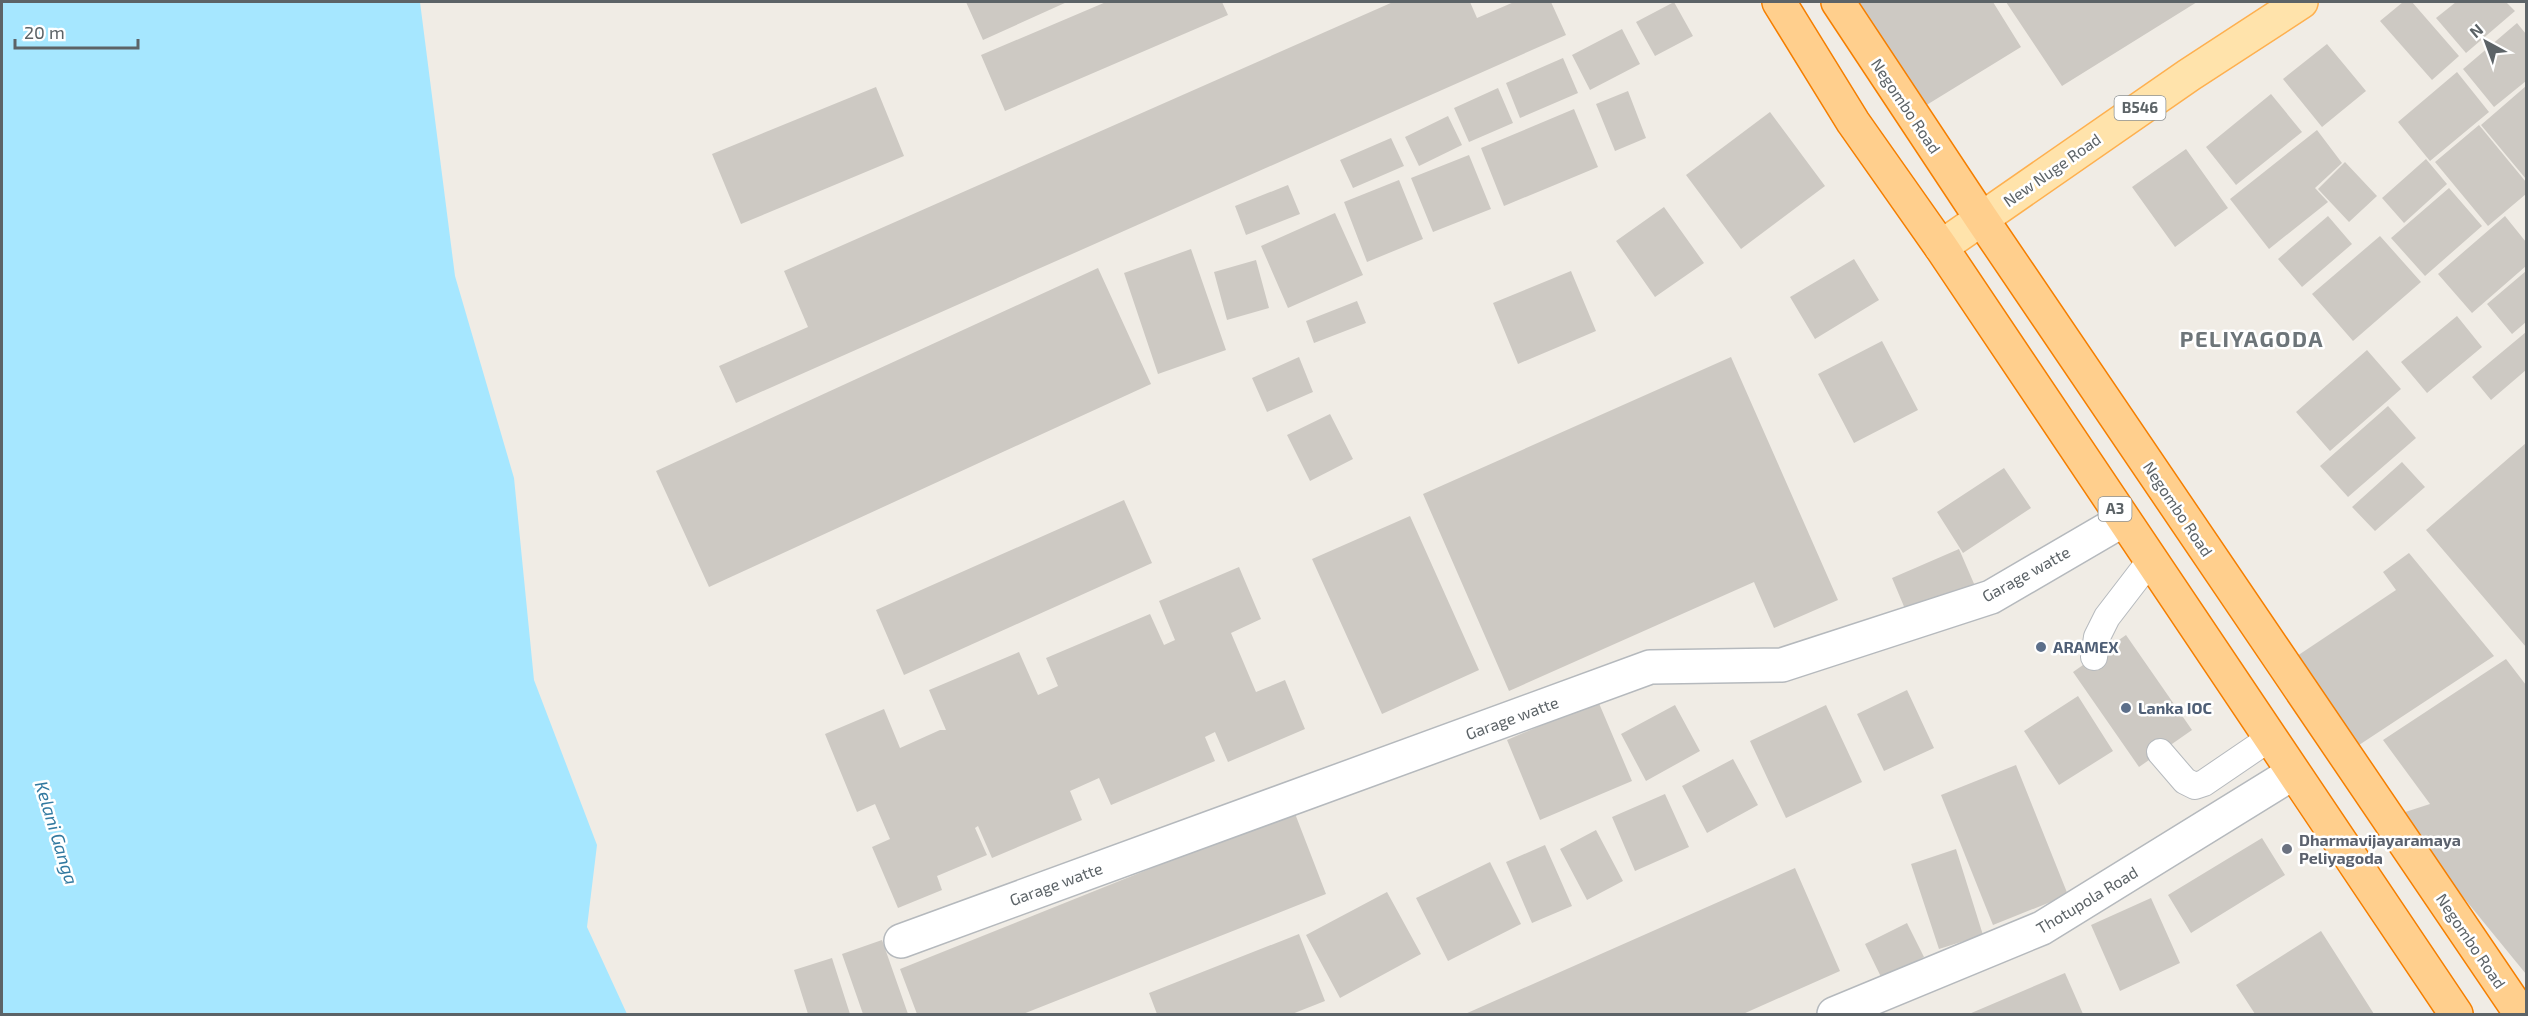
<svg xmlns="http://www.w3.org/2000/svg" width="2528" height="1016" viewBox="0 0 2528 1016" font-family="'Exo 2',sans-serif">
<rect width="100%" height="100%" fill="#f0ece5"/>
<path fill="#a6e7ff" d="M2,2H420L455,276L514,478L534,680L597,845L587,927L627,1014H2Z"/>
<path fill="#cdc9c3" d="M966,2H1067L983,40Z
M1106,2H1222L1228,15L1005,111L981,55Z
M1393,2H1470L1477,18L1514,2H1551L1566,35L736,403L719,366L808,327L784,271Z
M1674,2L1693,36L1655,56L1636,22Z
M1859,2H1993L2021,47L1920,109Z
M2006,2H2197L2062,86Z
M2403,2H2412L2459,56L2432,80L2380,21Z
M2456,2H2506L2515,11L2466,53L2436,18Z
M2517,23L2526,34V81L2494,107L2463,69Z
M1622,29L1640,64L1590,90L1572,55Z
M2327,44L2366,91L2322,127L2283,79Z
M1563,58L1578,93L1520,118L1506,83Z
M2457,72L2489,112L2430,161L2398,122Z
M2526,86V179L2481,125Z
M876,87L904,156L741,224L712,154Z
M1498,88L1513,123L1469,142L1454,108Z
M1628,91L1646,138L1615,151L1596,104Z
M2271,94L2302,132L2236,185L2206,147Z
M1574,109L1598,167L1504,206L1481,148Z
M1770,112L1825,186L1741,249L1686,175Z
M1448,116L1462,145L1419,166L1405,137Z
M2479,125L2526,182V194L2488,226L2435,162Z
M2317,130L2342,163L2315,188L2328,202L2269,249L2230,199Z
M1391,138L1404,166L1353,188L1340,160Z
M2186,149L2228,208L2175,247L2132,187Z
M1469,155L1491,209L1433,232L1411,178Z
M2426,159L2447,184L2404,223L2382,198Z
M2345,162L2377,196L2349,222L2318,189Z
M1399,180L1423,239L1367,262L1344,202Z
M1288,185L1300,214L1246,235L1235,206Z
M2449,188L2482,226L2425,276L2391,238Z
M1664,207L1704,263L1655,297L1616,241Z
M1335,213L1363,275L1288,308L1261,246Z
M2328,216L2352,244L2302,287L2278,259Z
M2505,216L2526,242V266L2472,313L2438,274Z
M2380,236L2421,282L2353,341L2312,294Z
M1191,249L1226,350L1158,374L1124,273Z
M1854,259L1879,300L1815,339L1790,297Z
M1256,260L1269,308L1227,320L1214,272Z
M1098,268L1151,384L709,587L656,471Z
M1571,271L1596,331L1518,364L1493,303Z
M2526,271V322L2512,334L2487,304Z
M1357,301L1366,323L1314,343L1306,321Z
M2457,316L2482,347L2427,393L2401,362Z
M2526,332V370L2491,400L2472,377Z
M1882,341L1918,410L1854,443L1818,374Z
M2367,350L2401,389L2330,451L2296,412Z
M1299,357L1313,392L1267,412L1252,378Z
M1731,357L1838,600L1774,628L1754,582L1509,691L1423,494Z
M2388,406L2416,438L2348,497L2320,466Z
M1330,414L1353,459L1310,481L1287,435Z
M2526,443V647L2426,530Z
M2402,462L2425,487L2375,531L2352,507Z
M2004,468L2031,508L1963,553L1937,512Z
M1124,500L1152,563L904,675L876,610Z
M1410,516L1479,670L1382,714L1312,559Z
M1959,549L1975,586L1908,616L1892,578Z
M2409,553L2494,656L2356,747L2294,658L2396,590L2383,572Z
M1239,567L1261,619L1231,633L1256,692L1285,680L1305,729L1228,762L1215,732L1205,737L1215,761L1111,805L1099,778L1070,791L1082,820L992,858L978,826L975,828L987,855L937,876L942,890L898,908L872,847L890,839L875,804L857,812L825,734L884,709L900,748L940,730H946L929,690L1019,652L1038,695L1058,686L1046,658L1150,614L1164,645L1175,640L1159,601Z
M2126,635L2192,730L2139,767L2073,672Z
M2506,659L2526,685V974L2396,815L2430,804L2383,740Z
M1907,690L1934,748L1884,771L1857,714Z
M2078,696L2113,751L2059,785L2024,731Z
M1598,701L1632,781L1540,820L1507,740Z
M1675,705L1700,751L1646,781L1621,734Z
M1826,705L1862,782L1786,818L1750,741Z
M1733,759L1758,805L1707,833L1682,786Z
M2016,765L2068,895L1993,925L1941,795Z
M1665,794L1689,847L1635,871L1612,817Z
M1294,811L1326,894L1023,1014H917L900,969Z
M1596,830L1623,881L1587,900L1560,849Z
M2262,838L2285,875L2191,933L2168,895Z
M1545,845L1572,906L1532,923L1506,862Z
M1956,849L1983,935L1939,949L1911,864Z
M1490,862L1521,924L1448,961L1416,898Z
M1795,868L1840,971L1743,1014H1465Z
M1387,892L1421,954L1340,998L1306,935Z
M2151,898L2180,963L2120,991L2091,925Z
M1907,923L1924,957L1882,979L1865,944Z
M2321,931L2374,1014H2255L2236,985Z
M1299,934L1325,1001L1292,1014H1157L1149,993Z
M882,940L908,1014H863L842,954Z
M832,958L850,1014H808L794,970Z
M2065,973L2083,1014H1969Z"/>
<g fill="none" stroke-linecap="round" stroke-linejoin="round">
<g stroke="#b5b9bd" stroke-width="28">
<path id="lane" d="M2094,657L2097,637L2107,617L2150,561
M2160,752L2185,781L2195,786L2204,783L2270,738"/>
</g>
<g stroke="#b5b9bd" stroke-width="36">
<path id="street" d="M901,941L1650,667L1782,665L1991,597L2123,520
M1834,1014L2042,928L2293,773"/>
</g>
<g stroke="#feb04f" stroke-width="36">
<path id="primary" d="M1941,247L2189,75L2301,2"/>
</g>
<g stroke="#f57f00" stroke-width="36">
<path id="highway" d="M1779,2L1853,122L1941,247L2456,1014
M1838,2L1981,218L2521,1014"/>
</g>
<use href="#lane" stroke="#fff" stroke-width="26"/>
<use href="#street" stroke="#fff" stroke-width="33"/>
<use href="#primary" stroke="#ffe3ab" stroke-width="33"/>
<use href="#highway" stroke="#ffcf8d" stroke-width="33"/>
</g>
<g fill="#5c6f8a" stroke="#fff" stroke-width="2">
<circle cx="2041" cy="647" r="6"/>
<circle cx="2126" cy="708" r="6"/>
</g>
<circle fill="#6b7280" stroke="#fff" stroke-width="2" cx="2287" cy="849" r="6"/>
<g text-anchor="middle" stroke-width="5" stroke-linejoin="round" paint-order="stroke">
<g fill="#fff" stroke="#8d9295" stroke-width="1.5">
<rect x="2114.5" y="96" width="51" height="24" rx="4.5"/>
<rect x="2098.5" y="497" width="33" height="24" rx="4.5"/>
</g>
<g font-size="15" font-weight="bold" fill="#5c6367">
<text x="2140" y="113">B546</text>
<text x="2115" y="514">A3</text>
</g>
<g font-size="16" fill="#5c6367" stroke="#fff">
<text transform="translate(1906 106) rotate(56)" y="6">Negombo Road</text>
<text transform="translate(2052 170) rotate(-35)" y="6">New Nuge Road</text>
<text transform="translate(2178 509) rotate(56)" y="6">Negombo Road</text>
<text transform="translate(2026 574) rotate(-29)" y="6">Garage watte</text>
<text transform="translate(1512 718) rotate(-20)" y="6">Garage watte</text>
<text transform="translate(1056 884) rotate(-20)" y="6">Garage watte</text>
<text transform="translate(2087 900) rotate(-31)" y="6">Thotupola Road</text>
<text transform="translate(2471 941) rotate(56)" y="6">Negombo Road</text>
</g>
<g font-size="16" font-weight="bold" fill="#4e5e75" stroke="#fff" text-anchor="start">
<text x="2053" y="653">ARAMEX</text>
<text x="2138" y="714">Lanka IOC</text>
</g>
<g font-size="16" font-weight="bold" fill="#5b616d" stroke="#fff" text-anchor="start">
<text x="2299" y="846">Dharmavijayaramaya<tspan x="2299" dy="18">Peliyagoda</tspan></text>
</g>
<g font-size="18" font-style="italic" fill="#3179a0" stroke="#fff">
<text transform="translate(56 833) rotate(73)" y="6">Kelani Ganga</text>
</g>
<g font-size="22" font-weight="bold" letter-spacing="1.5" fill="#6d7579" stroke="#fff">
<text x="2252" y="347">PELIYAGODA</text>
</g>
</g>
<rect width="2528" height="1016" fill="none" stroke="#5c6367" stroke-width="6"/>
<g transform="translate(2486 42) rotate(319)" stroke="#ffffff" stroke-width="4.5" paint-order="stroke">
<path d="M0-4.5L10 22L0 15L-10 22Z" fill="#5c6367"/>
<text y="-9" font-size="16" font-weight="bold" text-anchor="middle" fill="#5c6367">N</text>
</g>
<path d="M15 39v9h123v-9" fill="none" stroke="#5c6367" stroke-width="3"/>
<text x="24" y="39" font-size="18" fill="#5c6367" stroke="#ffffff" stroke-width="4.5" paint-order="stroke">20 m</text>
</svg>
